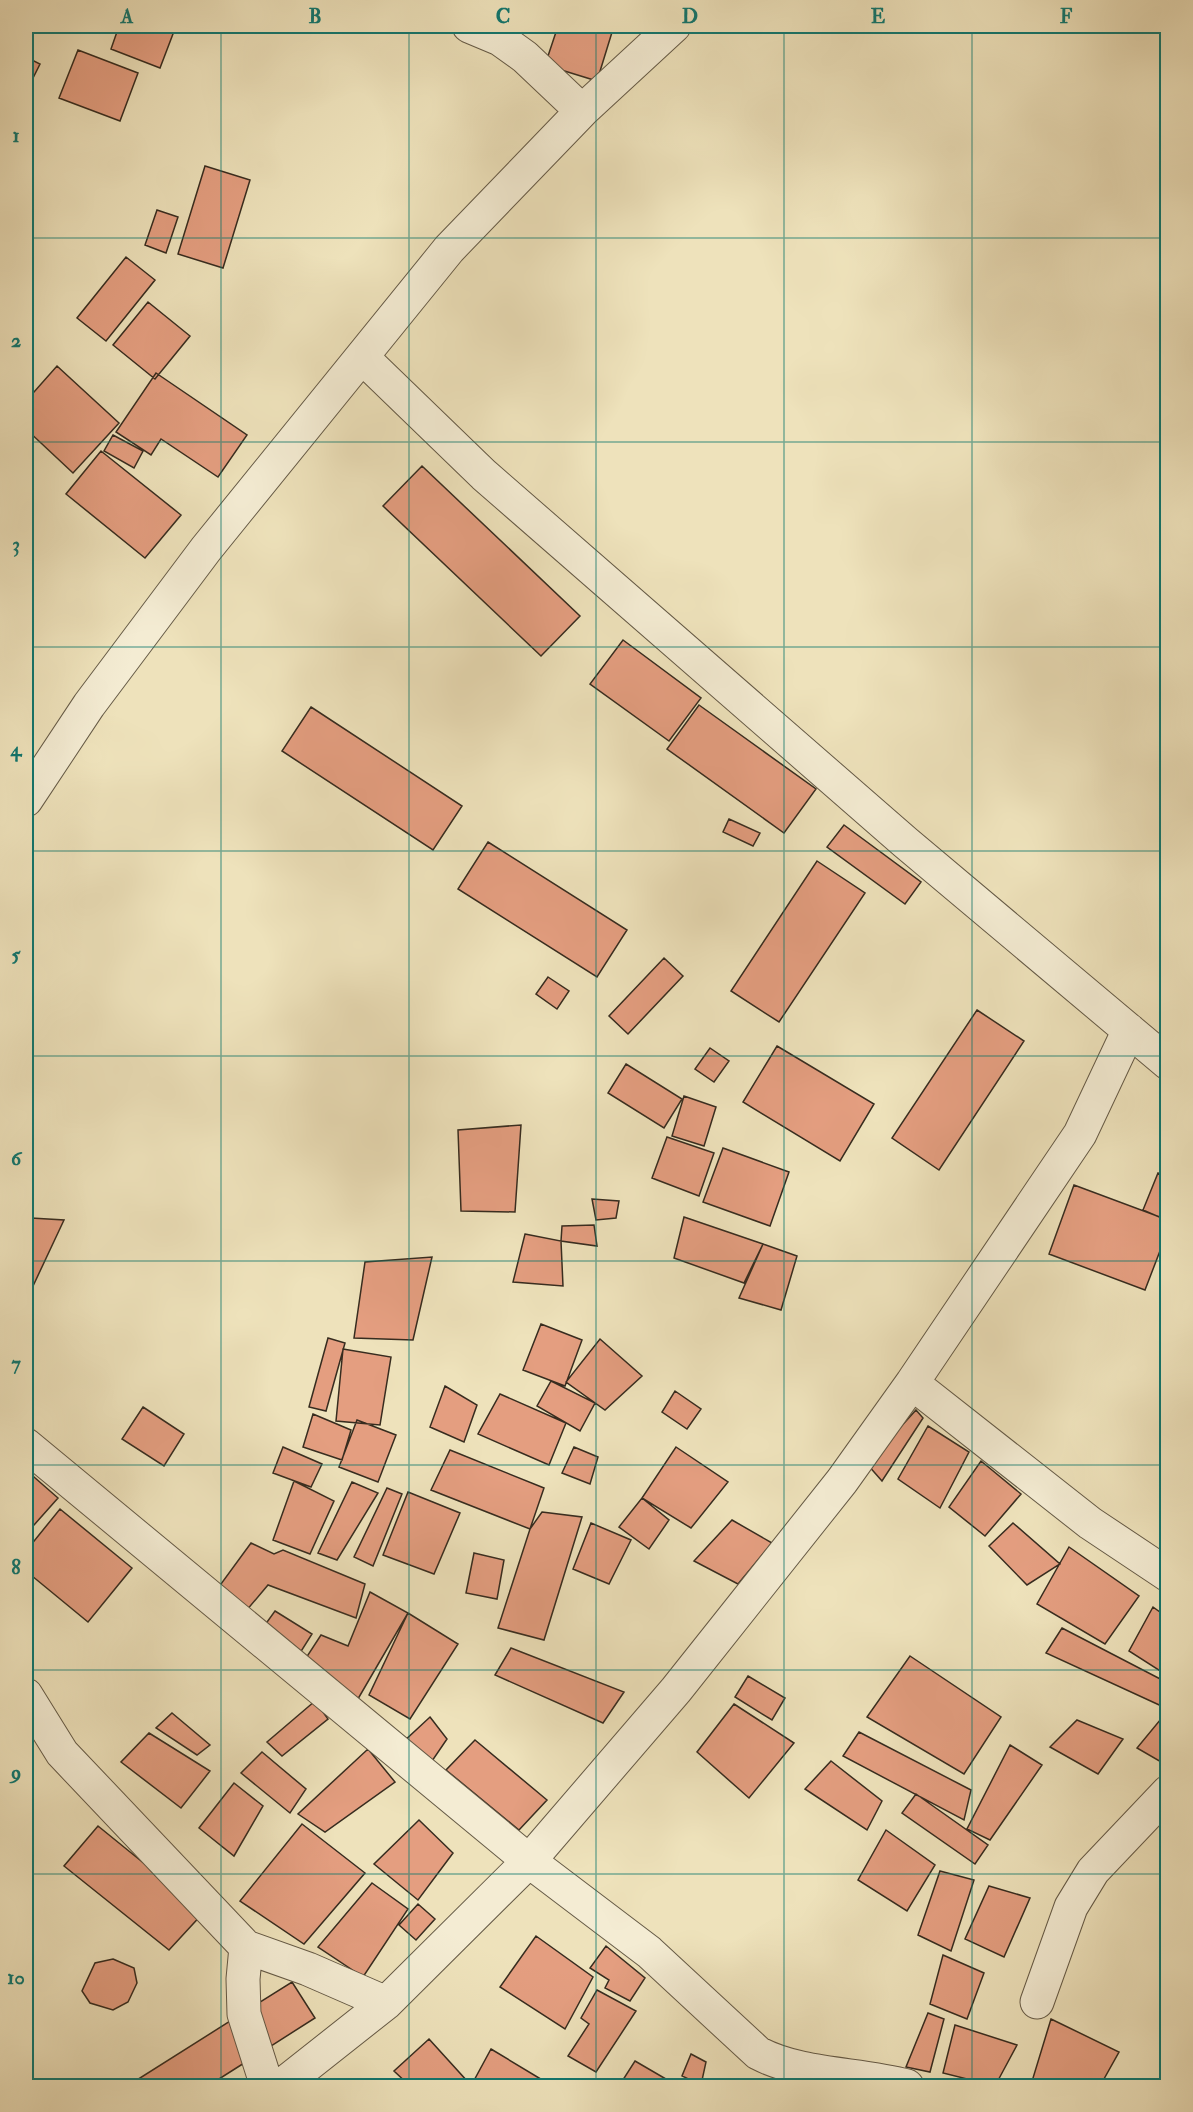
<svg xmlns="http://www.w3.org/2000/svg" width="1193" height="2112" viewBox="0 0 1193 2112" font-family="'IM FELL Double Pica',serif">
<rect width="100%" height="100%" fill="#eee2bb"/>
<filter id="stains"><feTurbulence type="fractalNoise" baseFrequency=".00333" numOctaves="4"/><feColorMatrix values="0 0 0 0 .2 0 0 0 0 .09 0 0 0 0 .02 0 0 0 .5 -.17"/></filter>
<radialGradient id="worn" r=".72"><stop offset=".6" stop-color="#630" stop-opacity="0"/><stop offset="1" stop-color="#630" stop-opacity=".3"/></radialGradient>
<path fill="#e49e80" stroke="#372c1f" stroke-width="1.5" d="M119,26H176L160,68L111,49Z
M558,26H601L613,29L597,81L545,65Z
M78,50L138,73L120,121L59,98Z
M26,57L40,64L26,92Z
M205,166L250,180L223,268L178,254Z
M157,210L178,217L166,253L145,245Z
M126,257L155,280L106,341L77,318Z
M148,302L190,336L155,379L113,345Z
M57,366L119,423L73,473L26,429V401Z
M156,373L247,435L218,477L161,439L151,455L116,432Z
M113,435L143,451L134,468L104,451Z
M101,451L181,515L145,558L66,494Z
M422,466L580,616L541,656L383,506Z
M623,640L701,698L669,741L590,684Z
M699,705L816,789L784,833L667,749Z
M311,707L462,806L433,850L282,751Z
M729,819L760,833L753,846L723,832Z
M844,825L921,882L905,904L827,847Z
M488,842L627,930L597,977L458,889Z
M817,861L865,893L779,1022L731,991Z
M664,958L683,976L628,1034L609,1016Z
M548,977L569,991L557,1009L536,994Z
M977,1010L1024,1041L939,1170L892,1138Z
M777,1046L874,1104L840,1161L743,1102Z
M710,1048L729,1061L714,1082L695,1069Z
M626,1064L682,1099L664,1128L608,1093Z
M684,1096L716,1107L704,1146L672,1136Z
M521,1125L515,1212L461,1211L458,1130Z
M667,1137L714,1153L699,1196L652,1178Z
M723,1148L789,1172L770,1226L703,1202Z
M1158,1173L1168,1177L1166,1220L1143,1210Z
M1074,1185L1168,1220V1230L1145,1290L1049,1254Z
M592,1199L619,1201L616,1218L596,1220Z
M684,1217L763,1244L744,1283L674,1258Z
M31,1218L64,1220L26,1301V1230Z
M594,1225L597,1246L561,1241L562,1226Z
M525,1234L561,1241L563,1286L513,1282Z
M763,1244L797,1256L781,1310L739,1298Z
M432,1257L413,1340L354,1338L365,1262Z
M541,1324L582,1340L565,1386L523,1370Z
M328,1338L345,1343L326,1411L309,1407Z
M600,1339L642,1376L605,1410L566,1382Z
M343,1349L391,1357L380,1425L336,1421Z
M551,1381L595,1403L580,1431L537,1406Z
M445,1386L477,1405L464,1442L430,1427Z
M675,1391L701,1409L687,1429L662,1412Z
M500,1394L566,1423L549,1465L478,1434Z
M143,1407L184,1434L164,1466L122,1439Z
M916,1410L923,1418L882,1481L867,1464Z
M313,1414L351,1430L342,1460L303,1447Z
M357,1420L396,1435L378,1482L339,1467Z
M928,1426L969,1452L940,1508L898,1479Z
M283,1447L322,1464L311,1487L273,1473Z
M574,1447L598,1457L590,1484L562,1473Z
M676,1447L728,1482L691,1528L642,1498Z
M450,1450L544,1488L530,1529L431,1490Z
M981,1461L1021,1494L985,1536L949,1507Z
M26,1470L58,1498L34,1525L26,1518Z
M294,1481L334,1501L310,1554L273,1540Z
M352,1482L378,1493L337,1560L318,1553Z
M387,1488L402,1494L373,1566L354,1557Z
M408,1492L460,1513L434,1574L383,1555Z
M642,1498L669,1520L649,1549L619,1527Z
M60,1509L132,1568L88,1622L26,1571V1551Z
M542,1512L582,1517L544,1640L498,1628L530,1529Z
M732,1520L772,1543L738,1584L694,1561Z
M591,1523L631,1540L609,1584L573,1569Z
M1013,1523L1060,1564L1027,1585L989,1546Z
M251,1543L274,1554L283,1550L365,1584L356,1618L268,1585L246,1611L218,1588Z
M1069,1547L1139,1596L1105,1644L1037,1604Z
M474,1553L504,1560L497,1599L466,1593Z
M370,1592L408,1613L355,1704L304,1661L321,1635L348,1646Z
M1153,1607L1168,1618V1676L1129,1651Z
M275,1611L312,1634L300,1653L262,1629Z
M408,1613L458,1644L410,1719L369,1695Z
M1062,1628L1168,1683V1709L1046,1653Z
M511,1648L624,1692L603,1723L495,1675Z
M910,1656L1001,1717L964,1774L867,1717Z
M748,1676L785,1698L772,1720L735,1697Z
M315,1701L328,1719L282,1756L267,1742Z
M734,1704L794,1743L749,1798L697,1752Z
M172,1713L210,1745L197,1755L156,1728Z
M1165,1714L1168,1715V1766L1137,1748Z
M430,1717L447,1739L430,1764L401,1744Z
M1077,1720L1123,1739L1098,1774L1050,1747Z
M859,1732L971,1790L964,1820L843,1756Z
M149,1733L210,1771L181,1808L121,1762Z
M475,1740L547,1800L519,1830L446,1770Z
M1010,1745L1042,1765L990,1840L967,1829Z
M368,1749L395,1782L325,1832L298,1814Z
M262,1752L306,1789L290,1813L241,1773Z
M831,1761L882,1801L867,1830L805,1789Z
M234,1783L263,1806L234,1856L199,1828Z
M916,1794L988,1845L975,1864L902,1813Z
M419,1820L453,1853L418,1900L374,1864Z
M302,1824L365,1873L304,1944L240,1901Z
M98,1826L204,1912L169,1950L64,1866Z
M886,1830L935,1865L907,1911L858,1880Z
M940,1871L974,1880L951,1951L918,1935Z
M372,1883L408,1909L363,1977L318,1947Z
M989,1886L1030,1898L1004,1957L965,1939Z
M418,1904L435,1919L416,1940L399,1925Z
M536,1936L593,1977L565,2029L500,1987Z
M606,1946L645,1978L630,2001L605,1988L609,1980L590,1968Z
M943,1955L984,1973L967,2019L930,2004Z
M113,1959L134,1968L137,1983L128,2002L113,2010L90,2003L82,1991L95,1963Z
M292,1982L315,2018L208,2086H134L132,2083Z
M597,1990L636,2011L596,2072L568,2056L589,2024L581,2018Z
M928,2013L944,2019L930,2072L906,2067Z
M1051,2019L1119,2052L1100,2086H1050L1033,2078Z
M955,2025L1017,2045L995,2086L943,2073Z
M429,2039L468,2082L463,2086H410L394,2071Z
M491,2049L549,2084L547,2086H471Z
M691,2054L706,2062L701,2085L682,2076Z
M635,2061L678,2086H619Z
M584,2079L600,2086H581Z"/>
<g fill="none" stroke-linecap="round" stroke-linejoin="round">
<g stroke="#655a46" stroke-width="35">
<path id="minor" d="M469,26L500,39L525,57L582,111
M362,357L484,475L905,842L1168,1063
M26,800L89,705L206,549L449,249L582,111L674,26
M912,1383L1090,1523L1168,1575
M26,1445L529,1861L649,1952L758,2053C802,2076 859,2073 907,2086
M26,1695L62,1753L246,1947L308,1969L386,2003
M246,1947L243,1979L244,2014L267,2086
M1037,2002L1071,1907L1093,1871L1168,1792
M281,2086L386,2003L529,1861L676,1690L842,1481L912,1383L1080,1134L1129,1030"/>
</g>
<use href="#minor" stroke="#f4ecd3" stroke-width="33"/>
</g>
<path fill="none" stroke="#0f766e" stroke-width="1.5" stroke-opacity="0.55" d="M221,26V2086M409,26V2086M596,26V2086M784,26V2086M972,26V2086M26,238H1168M26,442H1168M26,647H1168M26,851H1168M26,1056H1168M26,1261H1168M26,1465H1168M26,1670H1168M26,1874H1168"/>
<rect width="1193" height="2112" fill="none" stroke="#eee2bb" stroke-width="66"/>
<rect x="33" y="33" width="1127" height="2046" fill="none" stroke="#0f766e" stroke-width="2"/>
<g font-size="20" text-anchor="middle" font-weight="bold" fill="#0f766e">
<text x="127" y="23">A</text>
<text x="315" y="23">B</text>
<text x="503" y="23">C</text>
<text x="690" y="23">D</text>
<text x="878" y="23">E</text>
<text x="1066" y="23">F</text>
<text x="16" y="142">1</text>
<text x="16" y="347">2</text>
<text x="16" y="551">3</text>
<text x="16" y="756">4</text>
<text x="16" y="961">5</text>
<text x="16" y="1165">6</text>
<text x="16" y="1370">7</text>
<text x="16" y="1574">8</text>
<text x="16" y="1779">9</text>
<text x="16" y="1984">10</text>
</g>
<rect width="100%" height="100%" filter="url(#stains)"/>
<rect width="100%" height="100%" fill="url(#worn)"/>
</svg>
